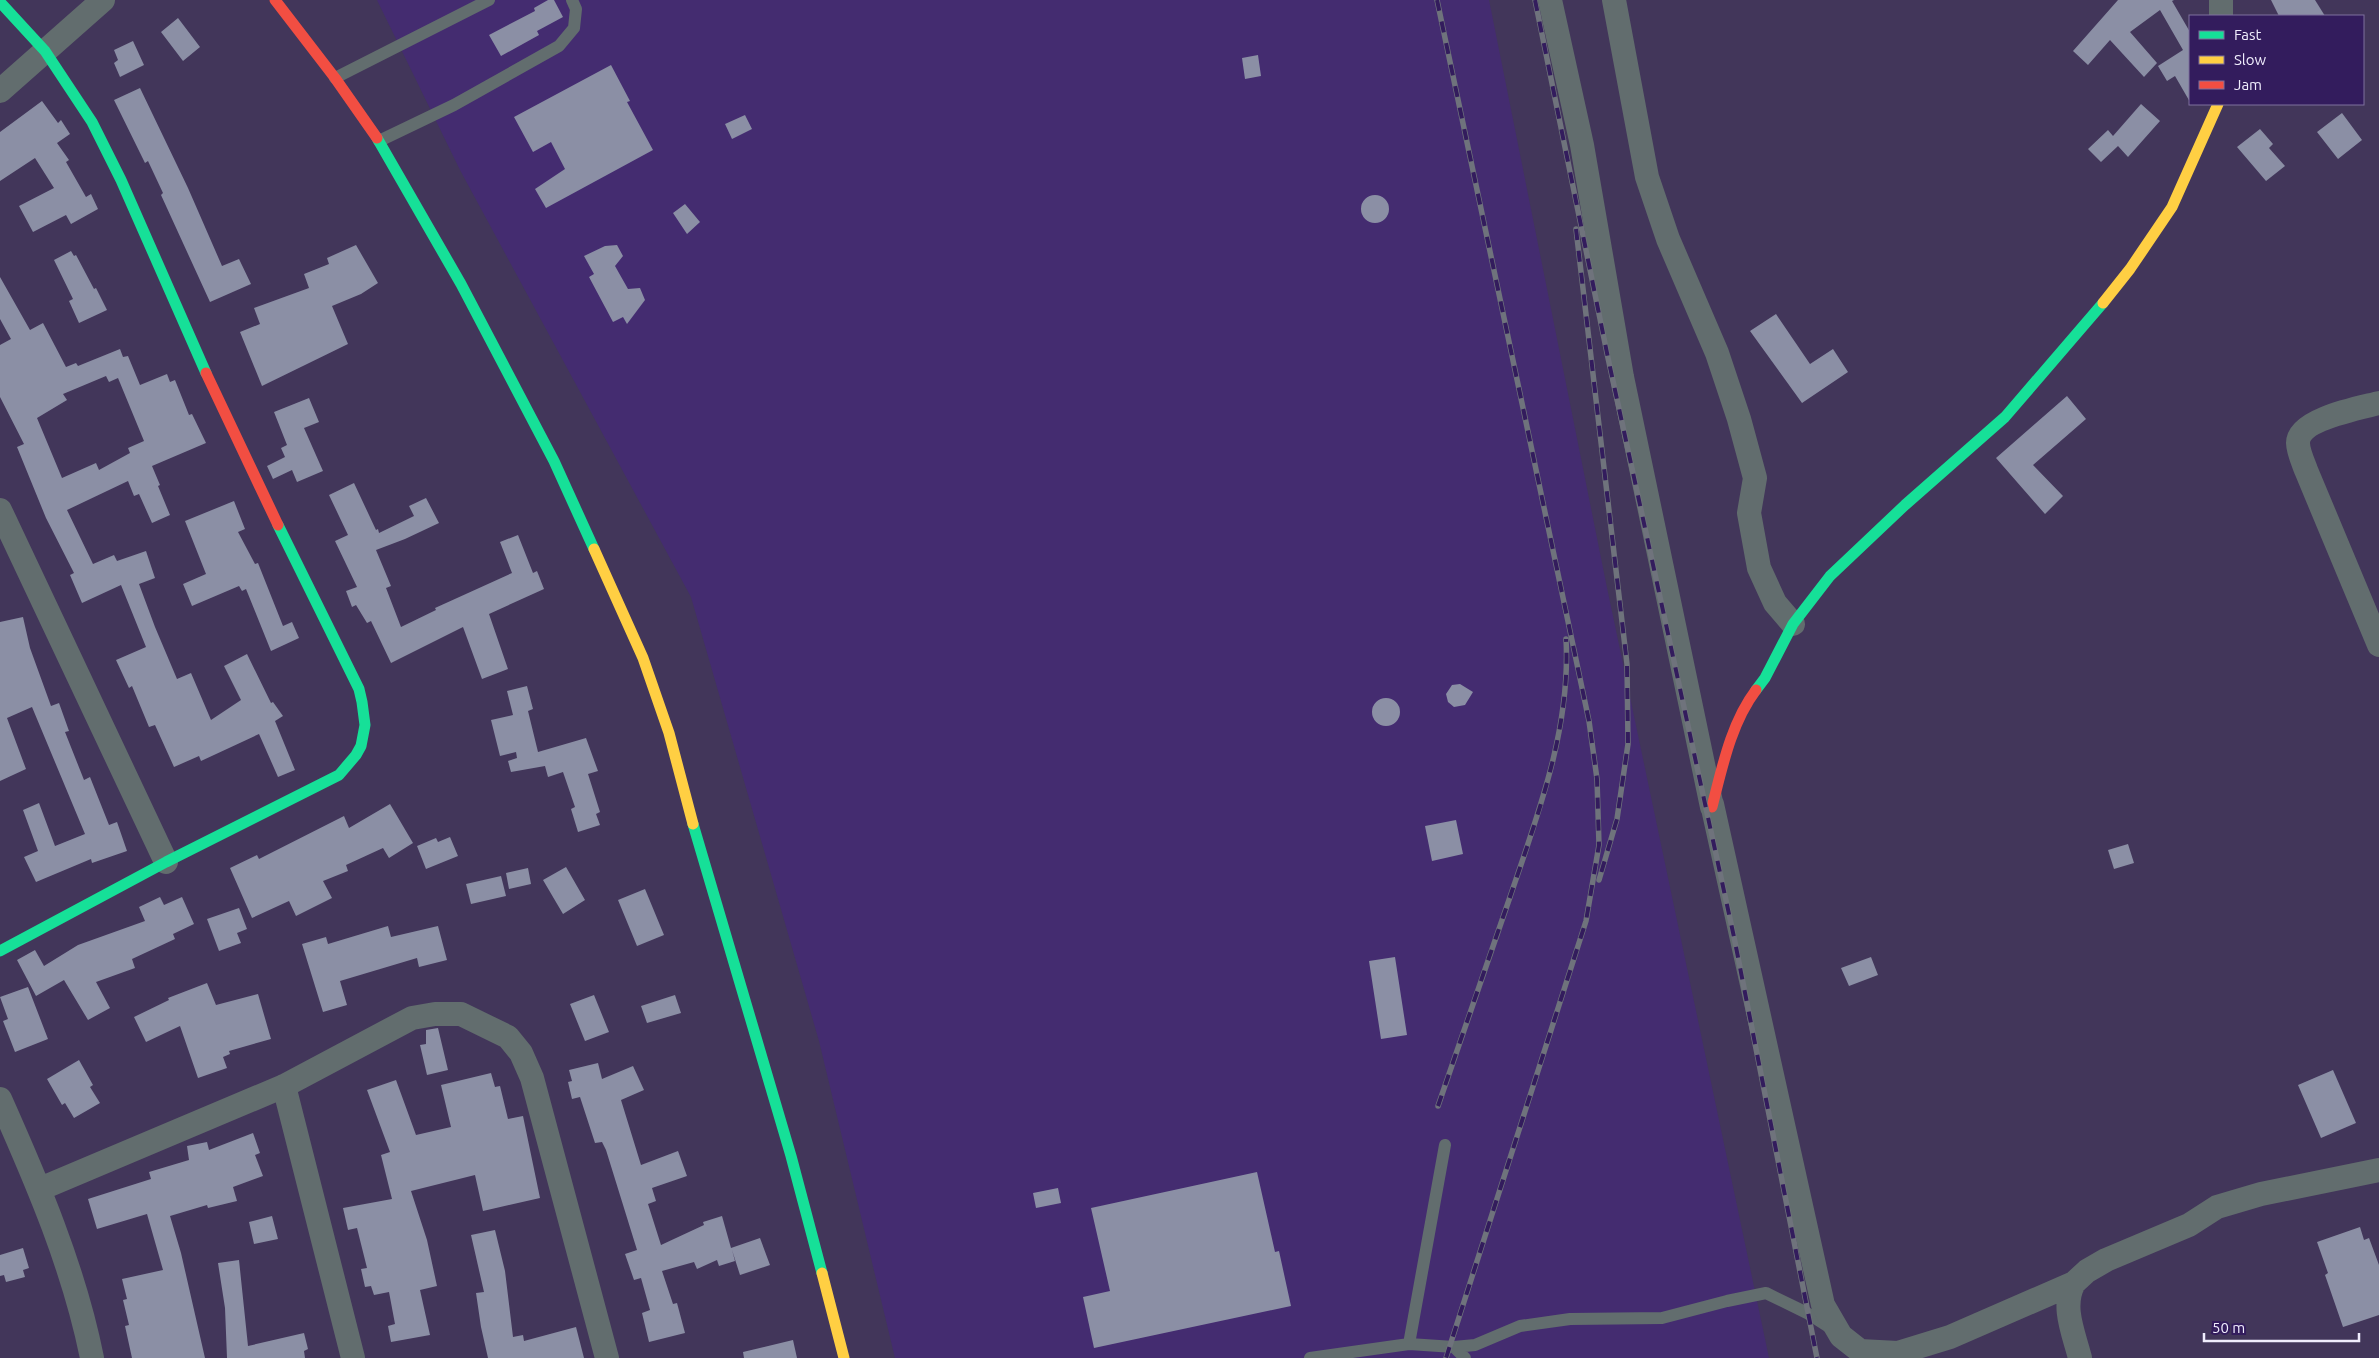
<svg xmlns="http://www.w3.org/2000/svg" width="2379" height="1358" viewBox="0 0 2379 1358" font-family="Ubuntu,sans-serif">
<rect width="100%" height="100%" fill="#42365a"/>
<path fill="#442c70" d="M377,0H1489L1606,583L1769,1358H895L819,1041L691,597L460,170Z"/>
<path fill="#8b8fa5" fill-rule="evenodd" d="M548,0H554L563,17L537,31L539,35L501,56L489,35L535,11L534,8Z
M2118,0H2174L2172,1L2190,32V102L2175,76L2167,81L2158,66L2183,50L2160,10L2130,32L2157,63L2144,77L2110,40L2088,65L2073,51Z
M2271,0H2315L2325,16H2279Z
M178,18L200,47L183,61L161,32Z
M133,41L144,65L120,77L114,63L118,60L114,50Z
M1258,55L1261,76L1245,79L1242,58Z
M611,65L630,101L627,102L653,150L546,208L535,189L565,169L551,142L533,152L514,117Z
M140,88L188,188L222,266L239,259L251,284L210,302L161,195L163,193L148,161L145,163L114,100Z
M42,101L58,123L61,120L70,134L57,143L69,160L66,162L86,197L91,194L98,209L71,224L66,215L33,232L19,206L54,188L35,158L0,181V132Z
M2141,104L2160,121L2128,157L2118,146L2101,162L2088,149L2108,130L2113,136Z
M2342,113L2362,140L2338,159L2317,132Z
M745,115L752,129L732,139L725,124Z
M2260,129L2273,144L2269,148L2285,166L2266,181L2237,147Z
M1361 209a14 14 0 1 1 28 0a14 14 0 1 1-28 0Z
M685,204L700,222L687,234L673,213Z
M356,245L378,283L361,294L332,306L348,344L262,386L240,332L260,324L254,308L309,288L304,274L329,264L327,258Z
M617,245L623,256L615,266L628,289L640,288L645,300L627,324L623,317L613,322L589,277L594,274L584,256L605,246Z
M71,251L74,256L76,255L94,289L96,288L107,310L79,323L69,301L73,299L54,260Z
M0,277L30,330L43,323L66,367L76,363L78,366L120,349L123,357L128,356L140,385L167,374L170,382L175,380L189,415L192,414L206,443L152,466L160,485L158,486L170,515L152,523L139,494L134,496L128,481L67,510L93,564L114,555L117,561L146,551L155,578L139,584L155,627L177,679L191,673L211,720L241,700L224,666L247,654L271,703L273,702L283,716L275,721L295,770L278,777L259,734L201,761L199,756L174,767L155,725L149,727L132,686L129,688L116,660L146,647L121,585L82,603L70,575L74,573L46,518L17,447L24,444L0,397V345L11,339L0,319ZM106,376L109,382L118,378L144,441L128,448L130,453L99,470L96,463L62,478L37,418L67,400L63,394Z
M1776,314L1810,364L1833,349L1848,372L1802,403L1750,331Z
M2067,396L2086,419L2033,465L2063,496L2045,514L1996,458Z
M309,398L319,422L304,428L323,471L297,482L292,470L273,479L267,466L285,457L281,448L287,445L274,412Z
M354,483L376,530L378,529L379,533L414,516L409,506L426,498L439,523L405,539L376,550L391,586L386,588L401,627L436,610L435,608L512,573L500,542L518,535L533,573L537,571L544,589L489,614L508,669L482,679L463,627L391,663L371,621L367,623L356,605L352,607L346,591L357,587L335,541L348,535L329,495Z
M234,501L245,529L238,532L255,564L258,563L283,626L292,622L299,638L271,651L246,589L242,591L239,586L192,606L183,584L206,574L185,521Z
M23,617L30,648L51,706L59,703L69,731L65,732L84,780L90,777L109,825L117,822L127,851L92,863L91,859L36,882L24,857L38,851L23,810L39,803L55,846L85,834L32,707L7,718L26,769L0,781V622Z
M1460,684L1473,692L1465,705L1454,707L1448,702L1446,694L1452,685Z
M527,686L533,709L528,711L538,752L586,738L598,771L588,774L600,812L596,814L600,825L578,832L571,809L575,807L563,772L548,777L545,766L511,772L508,761L517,758L516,752L500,756L491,720L513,715L507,691Z
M1372 712a14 14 0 1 1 28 0a14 14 0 1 1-28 0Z
M390,804L413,843L389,858L383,848L346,865L348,871L323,881L332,898L296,916L289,901L252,918L230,868L257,855L259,859L344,816L349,828Z
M1456,820L1463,854L1432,861L1425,826Z
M450,837L458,856L426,869L417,846L436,838L438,842Z
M2128,844L2134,863L2114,869L2108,850Z
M566,867L585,900L563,914L543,880Z
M528,868L531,884L509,889L506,873Z
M501,876L506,896L471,904L466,884Z
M645,889L664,935L637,946L618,900Z
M160,897L164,905L182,897L194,924L173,934L175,939L132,959L135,968L96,982L110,1008L88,1020L64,980L36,996L17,960L35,950L44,966L78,945L145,921L139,907Z
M239,908L247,929L237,933L241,943L219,951L207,919Z
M388,926L391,937L438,926L447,960L419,967L417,958L340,981L347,1005L323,1012L302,944L326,937L328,944Z
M1395,957L1407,1035L1381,1039L1369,961Z
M1871,957L1878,975L1849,986L1841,968Z
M207,983L216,1005L258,994L271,1039L229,1051L230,1054L223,1057L227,1068L198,1078L180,1026L146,1042L134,1017L169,1000L168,998Z
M28,987L48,1039L15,1052L3,1021L8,1019L0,997Z
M594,995L609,1032L585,1041L570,1004Z
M675,995L681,1013L647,1023L641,1006Z
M438,1028L448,1070L427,1075L420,1045L426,1044V1030Z
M79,1060L93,1085L90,1087L100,1103L74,1118L65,1103L62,1105L47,1079Z
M598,1063L602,1079L633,1066L644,1090L621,1100L641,1165L678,1151L687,1176L652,1188L656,1201L648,1204L661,1245L704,1225L703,1222L722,1216L731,1248L760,1238L770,1265L740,1275L732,1250L735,1261L719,1266L717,1260L697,1269L694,1262L662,1271L673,1304L677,1303L685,1333L649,1342L642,1313L650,1310L641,1278L634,1280L625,1254L637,1250L606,1150L602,1142L595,1143L580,1097L572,1099L568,1082L572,1081L569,1070Z
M2333,1070L2356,1123L2321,1138L2298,1085Z
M491,1073L495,1087L500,1086L508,1119L523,1116L540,1198L483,1211L475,1175L411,1191L427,1240L437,1286L420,1290L430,1335L391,1342L388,1326L395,1324L389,1292L374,1295L371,1286L365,1287L361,1269L367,1268L357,1228L348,1230L343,1208L392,1199L381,1155L390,1152L367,1090L396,1080L416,1135L451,1127L441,1085Z
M253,1133L260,1153L255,1155L263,1176L233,1187L237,1201L208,1208L207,1205L170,1216L181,1253L205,1358H132L125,1326L129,1325L123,1300L127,1299L122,1279L163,1270L147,1214L97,1229L88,1199L151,1179L149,1172L189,1160L187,1146L207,1142L209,1150Z
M1257,1172L1275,1252L1279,1251L1291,1306L1094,1348L1083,1297L1110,1291L1091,1208Z
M1058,1188L1061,1203L1036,1208L1033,1193Z
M272,1216L278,1239L254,1244L249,1222Z
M2360,1227L2364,1240L2369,1238L2379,1265V1315L2343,1327L2325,1275L2328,1273L2317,1242Z
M495,1230L505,1271L513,1337L523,1335L524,1341L576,1327L584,1358H488L481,1327L476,1293L484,1292L471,1235Z
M23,1248L29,1268L23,1270L25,1277L6,1282L4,1275L0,1276V1255Z
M239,1260L248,1346L304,1333L308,1349L304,1351L305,1358H227L225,1308L218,1263Z
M793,1340L797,1358H744L743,1352Z"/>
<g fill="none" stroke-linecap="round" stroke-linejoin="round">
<path stroke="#626d6e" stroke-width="12" d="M335,78L489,0
M379,141L454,105L559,46L574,28L576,9L572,0
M1409,1344L1445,1145
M1454,1347L1465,1358
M1310,1358L1409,1344L1454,1347L1475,1345L1520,1326L1570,1319L1662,1318L1727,1301L1766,1293L1807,1313L1832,1329"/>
<path stroke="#626d6e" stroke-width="24" d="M1550,0L1582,145L1622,377L1712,807
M1614,0L1647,177L1668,239L1717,353L1739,419L1755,478L1749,513L1759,568L1775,603L1793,624
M2221,0V16
M0,91L103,0
M2379,403C2360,408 2298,419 2298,443C2298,451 2303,462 2306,470L2379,645
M0,510L166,862
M1712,804L1823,1305L1841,1336L1860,1351L1864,1358
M284,1086L353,1358
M0,1099C37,1182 74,1268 92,1358
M40,1189L284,1086L412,1018L435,1014H461L508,1037L521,1053L532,1078L607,1358
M2074,1283C2061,1306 2074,1334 2080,1358
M1860,1351L1898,1353L1950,1337L2074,1283L2087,1271L2106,1260L2189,1225L2217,1207L2261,1194L2379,1170"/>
<path stroke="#16e098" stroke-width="11" d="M0,2L45,51L92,122L121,180L206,373
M377,138L461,284L554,461L594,549
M1756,690L1765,678L1793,624L1830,576L1905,505L2005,417L2103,303
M693,824L791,1156L822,1273
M0,951L166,862L339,775L356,755L361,746L365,725L362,702L359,689L278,525"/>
<path stroke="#ffcf43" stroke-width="11" d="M2103,303L2130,269L2172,207L2218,104
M594,549L643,658L669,733L693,824
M822,1273L844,1358"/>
<path stroke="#f24e42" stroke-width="11" d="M275,0L335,78L377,138
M206,373L278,525
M1712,807C1722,768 1731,723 1756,690"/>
<g stroke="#6f737c" stroke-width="5.5">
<path id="rail" d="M1437,0L1589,721L1597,779L1599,845L1586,921L1446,1358
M1535,0L1608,358L1734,937L1817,1358
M1576,229L1627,664L1628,744L1617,819L1599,880
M1438,1106C1462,1036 1486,966 1510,897C1538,814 1571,728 1566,639"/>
</g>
<use href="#rail" stroke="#331c5d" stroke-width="4" stroke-dasharray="11" stroke-linecap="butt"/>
</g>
<rect x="2189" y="15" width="175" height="90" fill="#331c5d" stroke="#7f709d"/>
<rect x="2199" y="31" width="25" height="8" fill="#16e098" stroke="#7f709d"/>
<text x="2234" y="40" font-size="15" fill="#f0edfd">Fast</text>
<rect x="2199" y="56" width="25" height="8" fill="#ffcf43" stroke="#7f709d"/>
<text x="2234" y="65" font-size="15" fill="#f0edfd">Slow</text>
<rect x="2199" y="81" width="25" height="8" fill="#f24e42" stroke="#7f709d"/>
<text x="2234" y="90" font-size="15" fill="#f0edfd">Jam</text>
<path d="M2204 1333v8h155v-8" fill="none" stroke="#f0edfd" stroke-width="2.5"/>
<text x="2212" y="1333" font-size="15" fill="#f0edfd" stroke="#331c5d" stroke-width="4" paint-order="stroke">50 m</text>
</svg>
